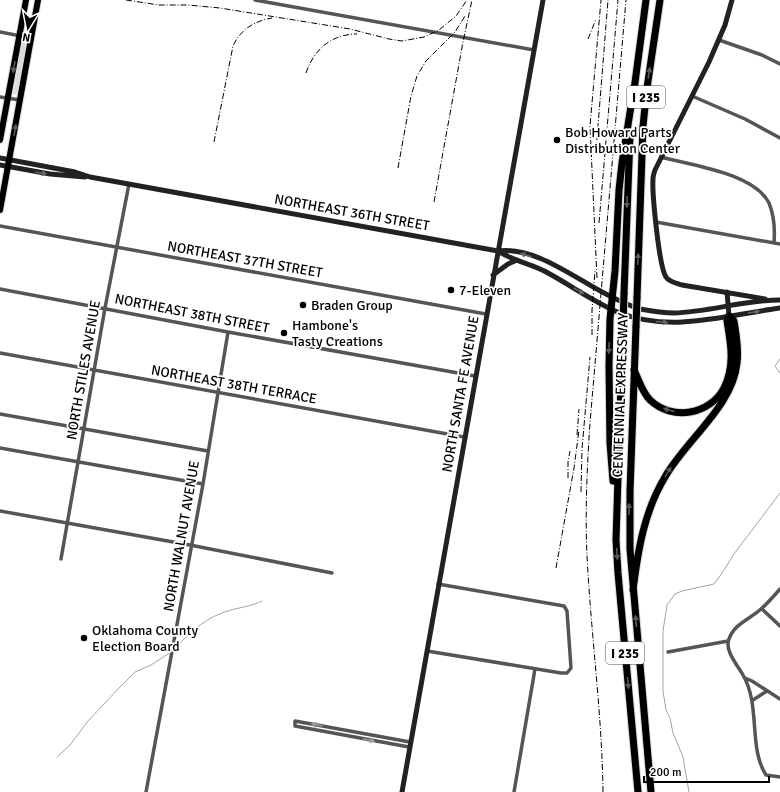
<svg xmlns="http://www.w3.org/2000/svg" width="780" height="792" viewBox="0 0 780 792" font-family="Signika,sans-serif">
<rect width="100%" height="100%" fill="#fff"/>
<path fill="#dcdcdc" d="M24,42L27,45L17,94L14,95L13,93L21,44Z"/>
<g fill="none" stroke-linecap="round" stroke-linejoin="round">
<path stroke="#a3a3a3" stroke-width="1" d="M780,359L775,366L780,373
M175,648C193,630 206,617 231,610C242,607 252,606 262,601
M57,757L70,745L88,721L119,688L135,672L151,665L171,652
M689,792L683,757L673,733L670,718L666,710L663,691V631L667,605L675,594L682,591L714,584L720,576L734,554L780,493"/>
<g stroke="#dbdbdb" stroke-width="8">
<path id="primary" d="M0,140L26,0
M0,210L38,0"/>
</g>
<g stroke="#dbdbdb" stroke-width="9">
<path id="highway" d="M634,90L646,0
M624,294L630,136
M637,298L643,126L647,88L660,0
M623,323L616,540L618,573L638,792
M636,326L630,491V549L651,792
M613,481L610,443L609,366L610,319L615,271L619,190L622,163L634,87
M633,590C638,550 644,512 665,477C686,440 733,406 737,363C739,349 736,334 734,321L729,316L727,321C731,344 735,366 724,388C710,415 672,421 650,400C642,392 639,380 634,370"/>
</g>
<path stroke="#555" stroke-width="3.5" d="M255,0L534,50
M0,32L31,38
M719,40L762,55L780,64
M692,96L745,119L780,138
M0,97L20,100
M661,157C690,165 754,173 769,203C774,215 775,230 774,243
M656,222L780,244
M0,226L486,314
M0,289L228,332L475,376
M0,353L464,437
M0,414L208,451
M0,448L203,484
M0,511L190,545L332,573
M61,559L105,308L129,184
M780,589C774,596 768,603 761,609C750,619 734,624 729,639C724,650 738,666 743,675C761,706 748,747 766,775L780,777
M762,609L780,626
M427,651L561,673H567L571,668L567,611L564,606L438,584
M668,652L728,641
M745,678L752,681L780,699
M753,700L767,691
M409,747L295,726V721L410,742
M146,792L203,484L228,332
M514,792L535,669"/>
<path stroke="#222" stroke-width="5" d="M732,0L725,25L709,62L655,170C654,173 653,176 653,179C652,193 659,267 666,277C669,282 676,283 682,285L765,299
M0,158L75,172L90,177L498,251C539,246 581,284 618,300C625,303 632,307 640,309C651,311 663,313 674,313C709,312 744,300 780,300
M0,165L50,174L85,177
M498,251C513,261 532,264 548,273C572,286 595,303 620,313C671,333 728,315 780,308
M493,275L508,264L517,260
M727,292L729,316
M402,792L543,0"/>
<use href="#primary" stroke="#000" stroke-width="6"/>
<use href="#highway" stroke="#000" stroke-width="7"/>
<path stroke="#000" stroke-width="1" stroke-dasharray="6 2 1 2" stroke-linecap="butt" d="M126,0L159,5H188L220,8L350,29L389,39L402,41L424,37L439,30L456,16L467,0
M588,39L596,19
M306,73C314,49 332,34 357,34
M214,142L233,46C240,30 254,21 272,18
M596,151L608,0
M398,168L411,96L417,76L426,61L455,32L465,16
M434,202L463,42L472,0
M599,223L618,0
M597,278L590,126L601,0
M592,335V310L595,271
M577,435L579,409
M568,478V462L570,451
M581,492L582,449L590,357
M556,568L574,468L579,430
M603,792C602,713 591,635 587,556C585,512 587,467 590,423L626,0"/>
<g stroke="#dbdbdb" stroke-width="9" stroke-linecap="butt">
<path id="highway-bridge" d="M623,323L624,294
M636,326L637,298"/>
</g>
<use href="#highway-bridge" stroke="#000" stroke-width="7"/>
</g>
<defs><path id="oneway-solid" d="M-6-.8H1V-3.2L6.5 0L1 3.2V.8H-6Z"/></defs>
<g fill="#595959">
<use href="#oneway-solid" transform="translate(14 67) rotate(100)"/>
<use href="#oneway-solid" transform="translate(649 73) rotate(-81)"/>
<use href="#oneway-solid" transform="translate(15 130) rotate(-80)"/>
<use href="#oneway-solid" transform="translate(627 202) rotate(92)"/>
<use href="#oneway-solid" transform="translate(638 259) rotate(-88)"/>
<use href="#oneway-solid" transform="translate(609 348) rotate(92)"/>
<use href="#oneway-solid" transform="translate(669 410) rotate(-163)"/>
<use href="#oneway-solid" transform="translate(668 472) rotate(-58)"/>
<use href="#oneway-solid" transform="translate(629 509) rotate(-89)"/>
<use href="#oneway-solid" transform="translate(617 554) rotate(87)"/>
<use href="#oneway-solid" transform="translate(636 621) rotate(-95)"/>
<use href="#oneway-solid" transform="translate(628 683) rotate(85)"/>
</g>
<g fill="#646464">
<use href="#oneway-solid" transform="translate(41 173) rotate(9)"/>
<use href="#oneway-solid" transform="translate(526 255) rotate(-164)"/>
<use href="#oneway-solid" transform="translate(579 291) rotate(30)"/>
<use href="#oneway-solid" transform="translate(754 312) rotate(-9)"/>
<use href="#oneway-solid" transform="translate(662 322) rotate(4)"/>
</g>
<g fill="#999">
<use href="#oneway-solid" transform="translate(317 725) rotate(-170)"/>
<use href="#oneway-solid" transform="translate(369 740) rotate(11)"/>
</g>
<g fill="#000" stroke="#fff" stroke-width="1.5">
<circle cx="557" cy="140" r="4"/>
<circle cx="451" cy="290" r="4"/>
<circle cx="303" cy="305" r="4"/>
<circle cx="284" cy="333" r="4"/>
<circle cx="84" cy="638" r="4"/>
</g>
<g text-anchor="middle" stroke-width="3.5" stroke-linejoin="round" paint-order="stroke">
<g fill="#fff" stroke="#4c4c4c" stroke-width="1">
<rect x="627" y="86" width="38" height="22" rx="3"/>
<rect x="606" y="642" width="38" height="22" rx="3"/>
</g>
<g font-size="13" font-weight="bold" fill="#000">
<text x="646" y="102">I 235</text>
<text x="625" y="658">I 235</text>
</g>
<g font-size="14" fill="#000" stroke="#fff" text-anchor="start">
<text x="565" y="137">Bob Howard Parts<tspan x="565" dy="16">Distribution Center</tspan></text>
<text x="459" y="295">7-Eleven</text>
<text x="311" y="310">Braden Group</text>
<text x="292" y="330">Hambone's<tspan x="292" dy="16">Tasty Creations</tspan></text>
<text x="92" y="635">Oklahoma County<tspan x="92" dy="16">Election Board</tspan></text>
</g>
<g font-size="14" fill="#000" stroke="#fff">
<text transform="translate(352 212) rotate(10)" y="5">NORTHEAST 36TH STREET</text>
<text transform="translate(245 259) rotate(10)" y="5">NORTHEAST 37TH STREET</text>
<text transform="translate(192 313) rotate(11)" y="5">NORTHEAST 38TH STREET</text>
<text transform="translate(83 370) rotate(-80)" y="5">NORTH STILES AVENUE</text>
<text transform="translate(234 384) rotate(10)" y="5">NORTHEAST 38TH TERRACE</text>
<text transform="translate(460 394) rotate(-80)" y="5">NORTH SANTA FE AVENUE</text>
<text transform="translate(620 395) rotate(-88)" y="5">CENTENNIAL EXPRESSWAY</text>
<text transform="translate(181 536) rotate(-80)" y="5">NORTH WALNUT AVENUE</text>
</g>
</g>
<g transform="translate(28 28) rotate(190)" stroke="#ffffff" stroke-width="3" paint-order="stroke">
<path d="M0-3L7 15L0 10L-7 15Z" fill="#000000"/>
<text y="-6" font-size="11" font-weight="bold" text-anchor="middle" fill="#000000">N</text>
</g>
<path d="M644 776v6h125v-6" fill="none" stroke="#000000" stroke-width="2"/>
<text x="650" y="776" font-size="12" fill="#000000" stroke="#ffffff" stroke-width="3" paint-order="stroke">200 m</text>
</svg>
